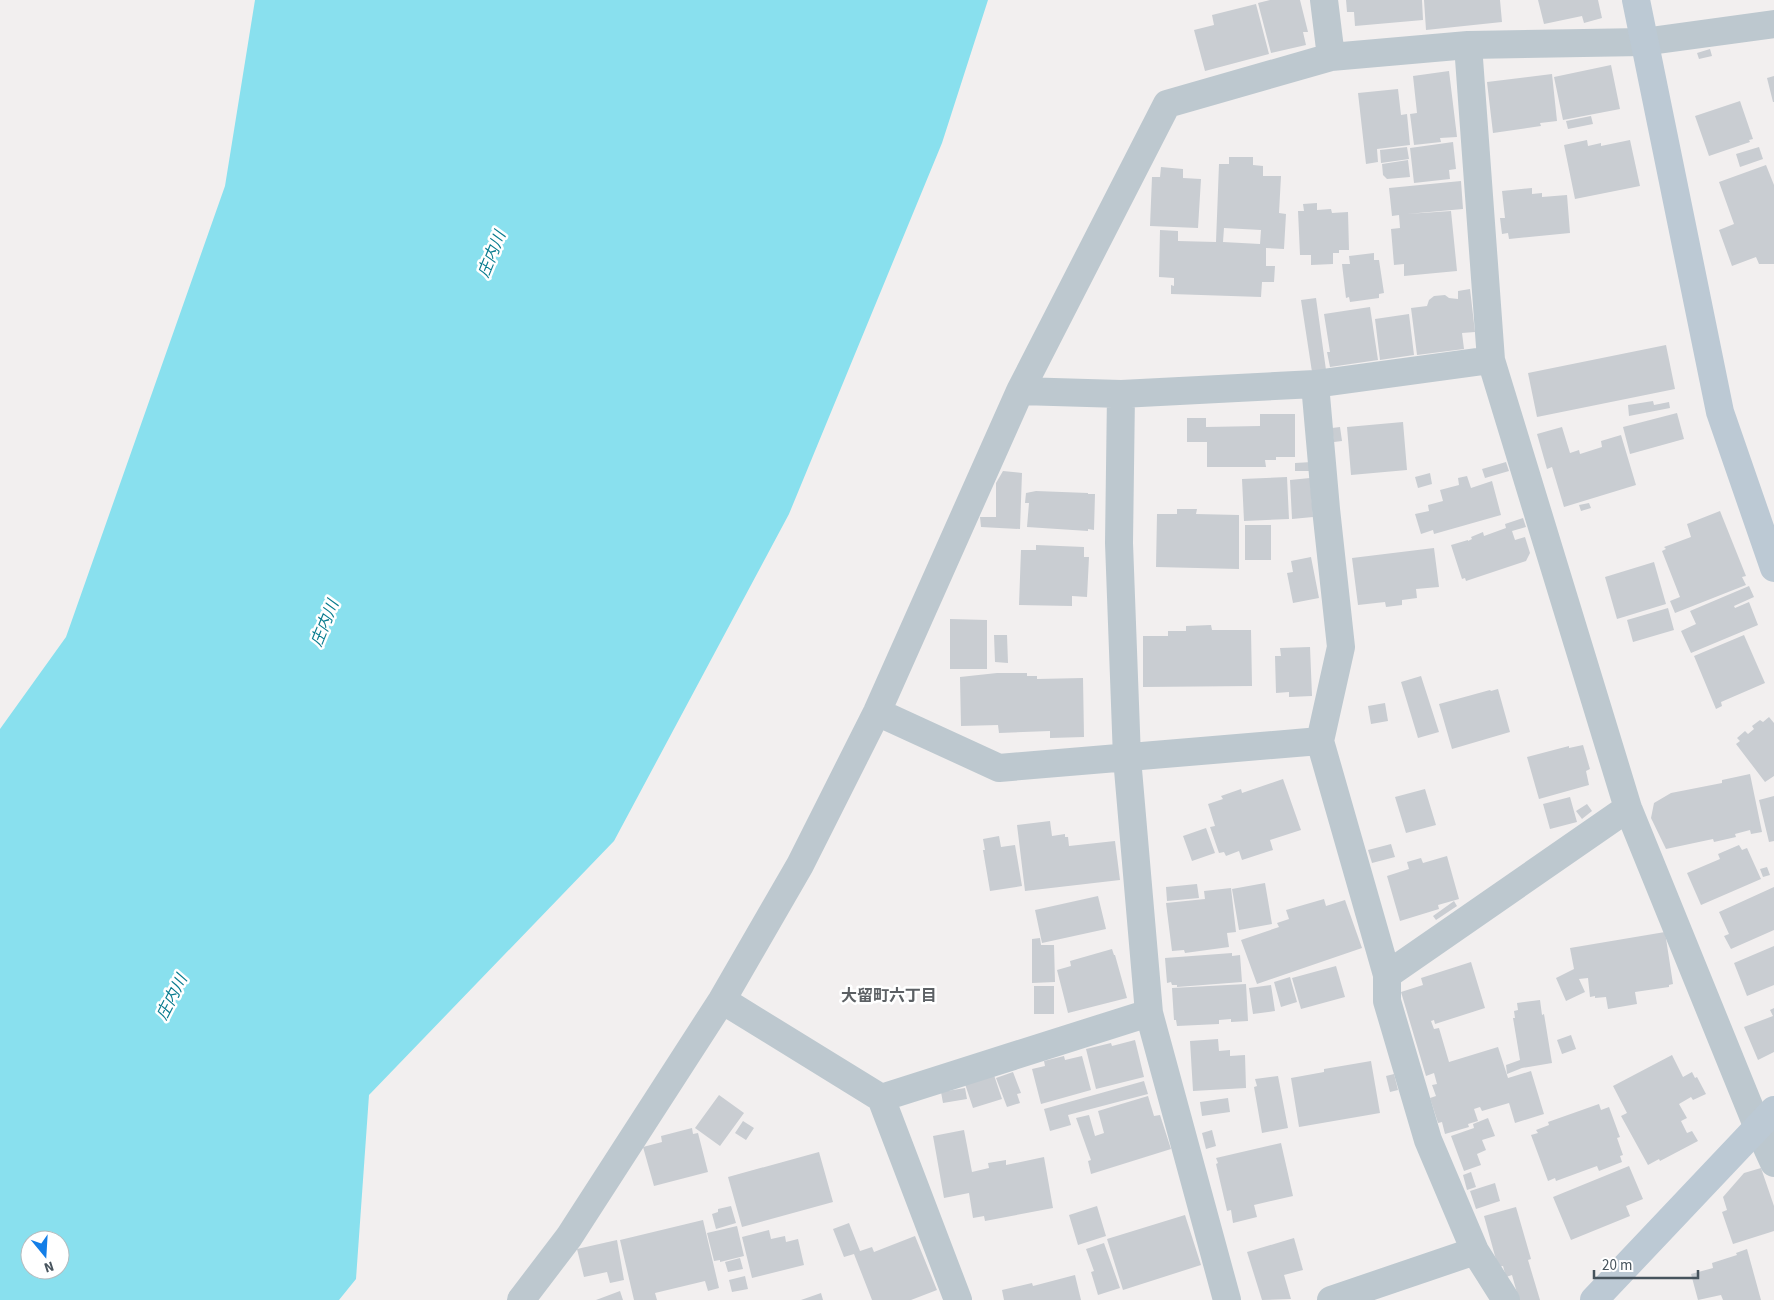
<svg xmlns="http://www.w3.org/2000/svg" width="1774" height="1300" viewBox="0 0 1774 1300" font-family="'Source Sans 3','Noto Sans JP',sans-serif">
<rect width="100%" height="100%" fill="#f2efef"/>
<path fill="#89e0ee" fill-rule="evenodd" d="M255,0H988L942,143L789,514L614,841L369,1095L356,1279L339,1300H0V729L66,637L225,186ZM30,1240H60V1270H30Z"/>
<path fill="#c9cdd2" fill-rule="evenodd" d="M1270,0H1300L1308,32H1303L1306,45L1271,53L1258,3Z
M1346,0H1422L1423,20L1355,26L1354,12H1347Z
M1424,0H1500L1502,22L1426,30Z
M1538,0H1598L1602,18L1584,23L1582,16L1544,24Z
M1256,4L1269,54L1205,71L1194,30L1214,25L1212,15Z
M1710,49L1712,56L1699,59L1697,53Z
M1611,65L1620,109L1563,120L1554,77Z
M1449,71L1457,137L1440,138L1441,142L1414,145L1410,114L1417,113L1413,76Z
M1552,74L1557,121L1540,123L1541,126L1493,133L1487,82Z
M1774,76V102H1773L1767,78Z
M1398,89L1401,115L1407,114L1410,145L1377,149L1378,162L1366,164L1358,93Z
M1740,101L1753,139L1749,140L1750,142L1709,156L1695,116Z
M1591,116L1593,124L1568,129L1566,121Z
M1587,140L1588,146L1601,143V146L1630,140L1640,186L1575,199L1564,145Z
M1453,142L1456,169L1449,170L1450,179L1414,183L1410,148Z
M1407,147L1409,159L1381,163L1380,150Z
M1759,147L1763,159L1740,167L1736,154Z
M1229,157H1253V165L1263,166V176H1281L1279,213L1286,214L1284,249L1266,248V266H1275L1274,282H1262L1261,297L1171,294V285L1174,286V278L1159,277L1160,230L1178,231V241L1216,242L1219,164H1229ZM1224,228L1261,230L1260,244L1223,242Z
M1408,160L1410,177L1387,179L1383,175L1382,164Z
M1766,165L1774,185V264H1759L1756,257L1732,266L1719,230L1734,224L1719,182Z
M1161,167L1183,169V178L1201,179L1198,228L1150,226L1152,177H1160Z
M1461,181L1463,209L1407,214L1451,211L1457,271L1404,276V264L1394,265L1391,229L1400,228L1399,215L1392,216L1389,188Z
M1532,188V194L1542,193V197L1567,195L1570,233L1509,239L1508,233L1502,234L1500,218H1505L1502,191Z
M1317,203V210L1331,209L1332,213L1348,212L1349,250H1339V253H1333V264L1311,265V255H1300L1298,211H1304L1303,204Z
M1374,253V260H1379L1384,293L1379,294V298L1350,302L1349,297L1346,298L1342,264H1350L1349,256Z
M1470,289L1475,332L1462,333L1464,349L1417,355L1411,308L1427,306L1429,300L1434,296L1445,295L1449,298L1458,299V291Z
M1316,298L1326,370L1312,372L1301,300Z
M1370,307L1378,360L1330,367L1327,352H1330L1324,314Z
M1409,314L1414,355L1380,360L1375,319Z
M1666,345L1675,389L1537,417L1528,373Z
M1653,401L1654,405L1669,402L1670,408L1629,416L1628,405Z
M1677,413L1684,439L1630,454L1623,427Z
M1260,414H1295V457H1276V460H1265L1266,467H1207V442H1187V418H1206V427L1260,426Z
M1403,422L1407,470L1351,475L1347,427Z
M1340,427L1342,441L1334,442L1332,428Z
M1562,427L1570,453L1579,450L1580,454L1602,447L1601,441L1621,435L1636,485L1564,507L1552,467L1547,469L1537,434Z
M1312,462V471H1295V463Z
M1506,462L1509,471L1485,478L1482,469Z
M1003,471L1022,473L1020,529L981,527L980,517H996V483Z
M1430,473L1432,484L1418,488L1415,477Z
M1467,476L1471,488L1492,481L1501,515L1434,534L1433,530L1421,534L1415,514L1429,511L1428,505L1443,501L1440,490L1459,485L1458,478Z
M1287,477L1289,519L1244,521L1242,479Z
M1310,478L1313,517L1292,519L1290,480Z
M1036,491L1088,493V494H1095L1094,530L1088,529V531L1027,527L1029,503H1025L1026,493Z
M1589,503L1591,508L1581,511L1579,505Z
M1177,509H1197L1196,514L1239,515V569L1156,567L1157,514H1177Z
M1720,511L1746,576L1742,577L1746,585L1675,613L1670,601L1680,597L1662,551L1666,549L1664,547L1691,537L1687,524Z
M1523,518L1526,527L1512,531L1515,540L1525,537L1530,553L1526,561L1466,581L1465,578L1462,579L1451,545L1468,540V541L1472,539L1471,537L1483,532L1484,536L1506,528L1505,524Z
M1245,525H1271V560H1245Z
M1036,545L1084,547V557H1089L1087,597L1072,596V606L1019,605L1021,550H1036Z
M1434,548L1439,587L1416,589L1417,598L1402,600V605L1386,607L1385,602L1358,605L1352,558Z
M1311,557L1319,598L1293,603L1287,573L1293,572L1291,561Z
M1654,562L1666,604L1617,619L1605,577Z
M1749,586L1754,597L1734,606L1735,608L1749,602L1758,625L1691,653L1681,631L1696,624L1690,611Z
M1668,608L1674,630L1633,642L1627,620Z
M950,619L987,620V669H950Z
M1211,625L1212,630H1251L1252,686L1143,687V636H1168V631H1186V626Z
M994,635H1007L1008,663L995,662Z
M1744,635L1765,683L1721,702L1722,706L1716,709L1694,656Z
M1310,647L1312,696L1289,697V692L1276,693L1275,656H1281L1280,648Z
M997,673H1027V676H1037V679L1083,678L1084,737L1050,738V731L999,733L998,725L961,726L960,677Z
M1421,676L1439,732L1418,738L1401,682Z
M1498,689L1510,732L1452,749L1439,704L1490,690L1491,691Z
M1385,703L1388,721L1371,724L1368,706Z
M1769,717L1774,723V776L1765,782L1736,744L1740,741L1737,738L1745,731L1748,734L1754,729L1752,726L1760,720L1763,722Z
M1583,745L1590,769L1586,771L1589,785L1539,799L1527,757L1569,746V748Z
M1750,774L1762,832L1751,834L1750,830L1735,834L1736,837L1714,842L1713,839L1666,849L1651,818L1654,803L1671,793L1722,783V780Z
M1283,779L1301,830L1270,840L1273,850L1242,860L1239,851L1226,856L1224,852L1219,853L1210,827L1215,826L1208,804L1223,799L1221,796L1241,789L1242,793Z
M1425,789L1436,825L1406,833L1395,797Z
M1774,796V841L1769,842L1759,800Z
M1570,797L1577,822L1550,829L1543,804Z
M1587,804L1592,811L1582,819L1576,811Z
M1050,821L1052,836L1065,834V837H1068L1069,846L1115,841L1120,880L1025,891L1017,825Z
M1206,828L1215,853L1192,861L1183,836Z
M999,836L1001,847L1015,845L1022,886L990,891L983,850H985L983,839Z
M1391,844L1395,857L1372,863L1368,850Z
M1739,845L1742,850L1747,848L1761,879L1701,905L1687,873L1720,859L1718,854Z
M1447,856L1459,899L1438,905L1439,909L1400,921L1387,876L1409,869L1407,862L1421,858L1423,863Z
M1767,867L1770,875L1763,877L1760,869Z
M1265,883L1272,924L1239,930L1232,889Z
M1197,884L1199,898L1167,901L1166,887Z
M1774,887V930L1731,949L1724,936L1729,934L1719,912Z
M1231,888L1236,932L1227,933L1229,947L1185,953L1184,950L1172,951L1166,903L1205,899L1204,891Z
M1098,896L1106,929L1042,943L1035,910Z
M1324,899L1326,906L1345,900L1362,948L1257,984L1241,940L1279,927L1277,923L1289,919L1286,910Z
M1454,901L1457,906L1436,920L1433,916Z
M1665,932L1673,984L1669,985V987L1635,992L1637,1004L1608,1009L1606,997L1595,998V996L1590,997L1588,978L1579,979L1585,992L1566,1001L1556,978L1574,969L1570,948Z
M1040,938L1041,945H1054L1055,982L1032,983V939Z
M1774,946V985L1747,996L1734,963Z
M1112,949L1114,955H1115L1127,998L1068,1013L1057,970L1071,966L1070,961Z
M1232,953V956L1240,955L1242,982L1177,987V985H1172L1171,982L1167,983L1165,958Z
M1471,962L1485,1008L1435,1024L1434,1020L1431,1021L1434,1029L1439,1028L1449,1062L1498,1047L1508,1078L1531,1071L1544,1114L1515,1123L1509,1103L1482,1111L1480,1107L1474,1109L1478,1121L1468,1124L1469,1127L1445,1134L1442,1122L1438,1123L1430,1098L1436,1096L1432,1085L1437,1084L1434,1073L1426,1076L1401,992L1423,985L1421,978Z
M1336,966L1345,997L1301,1009L1292,978Z
M1290,977L1297,1002L1281,1007L1274,982Z
M1246,984L1248,1021L1231,1022V1019L1219,1020V1024L1177,1026L1176,1020H1174L1172,988Z
M1271,985L1275,1011L1253,1014L1249,988Z
M1034,986H1054V1014H1034Z
M1540,1000L1542,1015L1544,1014L1552,1063L1522,1068L1507,1074L1506,1065L1520,1060L1513,1018H1515L1514,1011L1518,1010L1517,1003Z
M1774,1008V1052L1758,1060L1744,1027L1773,1016L1770,1010Z
M1571,1035L1576,1049L1562,1054L1557,1040Z
M1218,1039L1219,1051L1230,1050V1056L1245,1055L1246,1088L1193,1091L1190,1041Z
M1135,1040L1144,1077L1096,1089L1086,1049L1111,1043L1112,1046Z
M1672,1055L1683,1077L1692,1072L1695,1078L1697,1077L1706,1094L1693,1100L1691,1097L1679,1104L1687,1118L1681,1121L1687,1133L1692,1131L1698,1141L1660,1161L1659,1159L1648,1165L1621,1116L1627,1113L1613,1086Z
M1064,1056L1065,1060L1082,1056L1091,1090L1041,1104L1032,1069L1045,1066L1044,1061Z
M1371,1061L1380,1113L1299,1127L1291,1078L1324,1072V1069Z
M1013,1072L1021,1093L1017,1094L1020,1103L1007,1107L996,1078Z
M1394,1074L1398,1090L1390,1092L1386,1076Z
M994,1075L1002,1099L973,1108L965,1084Z
M1278,1076L1288,1128L1262,1133L1254,1087L1257,1086L1255,1079Z
M1144,1081L1148,1094L1068,1115L1071,1125L1050,1131L1044,1109Z
M965,1088L967,1099L943,1103L941,1092Z
M719,1095L744,1113L720,1146L695,1128Z
M1148,1096L1154,1116L1160,1115L1171,1149L1091,1174L1088,1161L1091,1160L1076,1118L1089,1115L1095,1136L1104,1133L1098,1111Z
M1228,1098L1230,1112L1202,1116L1200,1102Z
M1599,1104L1601,1110L1609,1107L1620,1137L1617,1138L1623,1155L1620,1156L1622,1162L1599,1171L1597,1166L1556,1181L1555,1178L1548,1181L1531,1135L1538,1133L1536,1130L1549,1125L1548,1122Z
M1488,1118L1495,1136L1482,1140L1486,1150L1477,1154L1481,1165L1464,1171L1451,1136L1474,1128L1473,1124Z
M743,1121L754,1128L746,1140L735,1133Z
M692,1128L693,1134L698,1133L708,1172L654,1186L643,1147L662,1142L661,1136Z
M964,1130L972,1172L989,1168L988,1163L1006,1160V1165L1044,1157L1053,1208L985,1221L984,1216L973,1218L969,1193L944,1198L933,1136Z
M1212,1130L1216,1146L1206,1149L1202,1133Z
M1281,1143L1293,1196L1254,1205L1257,1217L1233,1223L1231,1210L1227,1211L1216,1164L1218,1163L1216,1158Z
M819,1152L833,1202L742,1227L728,1177Z
M1629,1166L1643,1199L1626,1206L1630,1216L1571,1240L1553,1197Z
M1761,1168L1774,1206V1231L1733,1244L1722,1212L1727,1210L1723,1197L1744,1173Z
M1471,1172L1476,1187L1467,1190L1463,1175Z
M1495,1183L1500,1201L1476,1209L1470,1191Z
M731,1206L736,1223L716,1229L712,1214L718,1212V1209Z
M1097,1206L1106,1236L1078,1245L1069,1215Z
M1516,1207L1531,1259L1528,1260L1540,1300H1519L1512,1275L1506,1277L1503,1266L1498,1267L1484,1216Z
M1185,1215L1201,1265L1123,1290L1107,1239Z
M703,1220L719,1288L708,1291L705,1281L655,1293L657,1300H634L620,1240Z
M849,1223L860,1251L872,1247L874,1252L915,1236L937,1290L911,1300H872L854,1254L844,1257L833,1229Z
M737,1226L744,1256L720,1262V1260L714,1261L707,1233Z
M769,1230L771,1239L785,1236L786,1242L798,1239L804,1265L752,1278L742,1237Z
M1294,1238L1303,1270L1284,1275L1291,1299L1262,1300L1247,1252Z
M617,1240L624,1280L610,1283L607,1272L584,1277L577,1249Z
M1104,1243L1120,1288L1098,1295L1091,1272L1094,1271L1086,1249Z
M1747,1249L1761,1300H1723L1721,1295L1698,1300L1691,1274L1713,1268L1712,1263L1737,1255L1736,1253Z
M740,1258L743,1269L728,1272L725,1262Z
M1075,1275L1081,1300H1004L1002,1290L1032,1283L1033,1286Z
M745,1276L748,1289L732,1292L729,1280Z
M620,1291L623,1300H596Z
M821,1293L823,1300H801Z"/>
<g fill="none" stroke-linecap="round" stroke-linejoin="round">
<path stroke="#bdc8cf" stroke-width="28" d="M1324,0L1331,57
M1468,45L1491,360L1628,808L1758,1128L1774,1163
M1315,384L1326,509L1341,647L1320,741L1387,975V1001L1428,1140L1475,1251L1506,1300
M1020,391L1167,104L1331,57L1468,45L1643,42L1774,24
M1121,394L1119,543L1127,758L1149,1013L1227,1300
M877,712L999,768L1320,741
M1387,975L1628,808
M722,1000L881,1098L958,1300
M881,1098L1149,1013
M521,1300L569,1237L722,1000L800,865L877,712L1020,391L1121,394L1315,384L1491,360
M1331,1300L1475,1251"/>
<path stroke="#bcc9d4" stroke-width="28" d="M1636,0L1720,412L1774,568
M1594,1300L1774,1110"/>
</g>
<g text-anchor="middle" stroke-width="5" stroke-linejoin="round" paint-order="stroke">
<g font-size="16" font-style="italic" fill="#0a7c8f" stroke="#fff">
<text transform="translate(491 254) rotate(-68)" y="6">庄内川</text>
<text transform="translate(324 623) rotate(-68)" y="6">庄内川</text>
<text transform="translate(171 997) rotate(-63)" y="6">庄内川</text>
</g>
<g font-size="16" font-weight="bold" fill="#5c6064" stroke="#fff">
<text x="889" y="1001">大留町六丁目</text>
</g>
</g>
<g transform="translate(45 1255) rotate(162)"><circle r="24" fill="#ffffff" stroke="#b5bbbe"/>
<path d="M0-4L9 19L0 12L-9 19Z" fill="#147ee7"/>
<text y="-8" font-size="14" font-weight="bold" text-anchor="middle" fill="#47545d">N</text>
</g>
<path d="M1594 1270v8h104v-8" fill="none" stroke="#47545d" stroke-width="2.5"/>
<text x="1602" y="1270" font-size="15" fill="#47545d" stroke="#ffffff" stroke-width="4" paint-order="stroke">20 m</text>
</svg>
